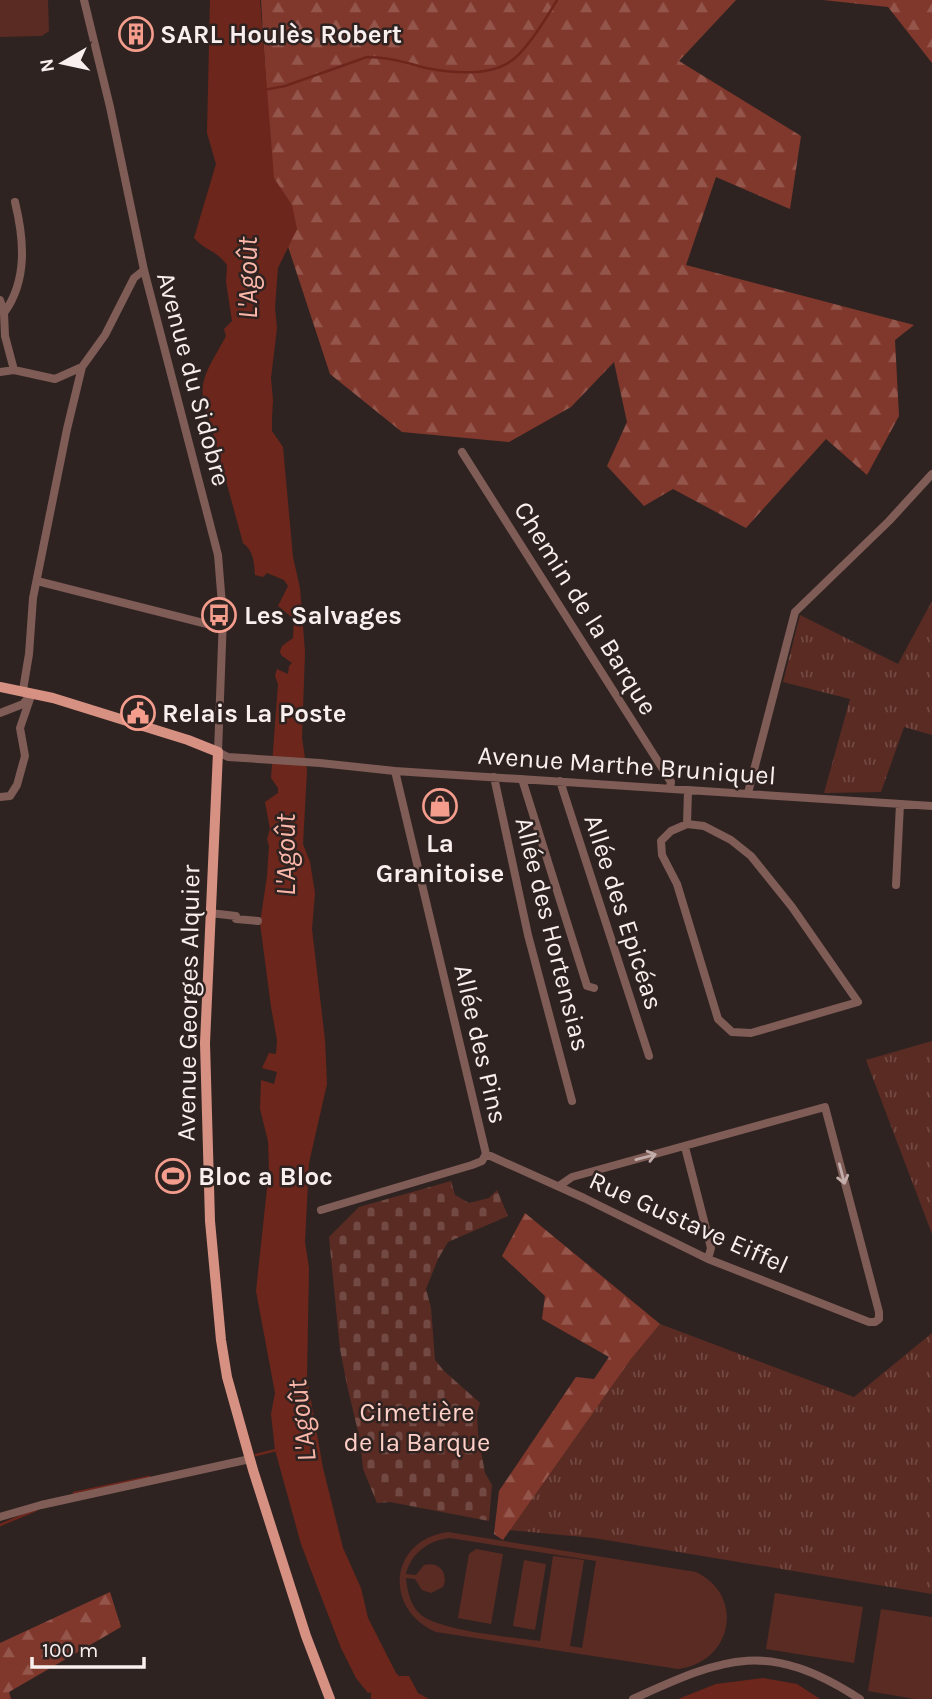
<svg xmlns="http://www.w3.org/2000/svg" width="932" height="1699" viewBox="0 0 932 1699" font-family="Karla,sans-serif">
<defs>
<pattern id="grass-tufts" width="24" height="20" patternUnits="userSpaceOnUse" patternTransform="scale(1.75)"><rect width="24" height="20" fill="#5a2b23"/><path d="M3 7l-1-3M5 7V3M7 7l1-3M15 17l-1-3M17 17v-4M19 17l1-3" fill="none" stroke="#724a43"/></pattern>
<pattern id="forest-firs" width="22" height="20" patternUnits="userSpaceOnUse" patternTransform="scale(1.75)"><rect width="22" height="20" fill="#81382c"/><path d="M5 1l3.5 6h-7zM16 11l3.5 6h-7z" fill="#94554b"/></pattern>
<pattern id="cemetery-stones" width="16" height="16" patternUnits="userSpaceOnUse" patternTransform="scale(1.75)"><rect width="16" height="16" fill="#5a2b23"/><path d="M2 7V4a2 2 0 0 1 4 0v3zM10 15v-3a2 2 0 0 1 4 0v3z" fill="#724a43"/></pattern>
</defs>
<rect width="100%" height="100%" fill="#2f2321"/>
<path fill="url(#grass-tufts)" d="M932,601V735L904,727L881,792L824,793L850,699L783,682L800,615L898,664Z
M932,1041V1234L866,1060Z
M660,1324L854,1397L932,1333V1594L594,1538L509,1530L631,1359Z"/>
<path fill="url(#forest-firs)" d="M261,0H736L679,61L801,136L790,209L716,177L686,265L914,325L895,340L899,416L867,475L826,439L746,528L673,489L644,506L607,466L627,422L614,362L571,407L509,442L402,432L330,374L273,201Z
M823,0H932V63L888,7Z
M525,1213L660,1324L631,1359L503,1540L494,1534L499,1491L576,1377L594,1379L609,1357L542,1319L545,1296L502,1256Z
M110,1592L121,1627L9,1692L11,1699H0V1643Z"/>
<path fill="url(#cemetery-stones)" d="M451,1181L455,1195L469,1203L489,1198L497,1190L508,1216L448,1242L438,1259L426,1289L431,1308L435,1360L444,1371L480,1403L477,1413L478,1434L485,1473L492,1485L489,1521L390,1502L377,1503L363,1469L360,1440L347,1385L340,1349L329,1237L359,1207Z"/>
<path fill="#5a2b23" fill-rule="evenodd" d="M0,0H48L49,31L42,36L0,37Z
M448,1532L696,1572C746,1596 732,1663 678,1669L436,1632C383,1609 389,1540 448,1532ZM450,1538L596,1561L582,1648L570,1646L584,1560L553,1556L540,1641C513,1637 436,1631 419,1613C410,1604 407,1590 406,1578L415,1579L422,1590L431,1593L443,1587C449,1573 439,1561 424,1565L416,1575L406,1574C411,1553 429,1540 450,1538Z
M476,1549L503,1554L491,1624L458,1618L469,1554Z
M524,1560L546,1564L535,1630L513,1626Z
M775,1593L863,1607L854,1663L766,1649Z
M881,1609L932,1617V1699H915L868,1691Z"/>
<path fill="#6d261b" d="M210,0H260L274,178L292,205L297,229L278,268L275,307L277,328L271,378L273,400L272,418V431L283,447L293,557L300,588L305,652L302,738L307,771L303,844L310,862L315,893L312,929L325,1040L327,1084L309,1163L305,1242L309,1268L307,1378L323,1468L343,1548L361,1588L368,1618L396,1673L399,1676H409L418,1693L429,1699H371V1692L368,1693L356,1678L341,1648L312,1573L301,1544L275,1450L271,1414L275,1393L256,1291L269,1170L268,1141L260,1109L261,1080L274,1084L277,1072L262,1068L269,1053L276,1054L277,1040L271,1007L260,923L267,876L269,846L267,839L270,829L265,802L278,793V788L271,778L278,684L275,676L277,669L288,674L289,666L292,663L281,655L280,651L282,646L293,638L294,619L278,606L288,586L284,580L267,573L263,577L255,575C254,563 254,551 243,543L209,418C193,383 210,367 226,336L224,329L232,321L226,282L227,265C216,250 206,251 194,238L216,164L207,133Z
M763,1678L797,1684L820,1699H678L716,1684Z"/>
<g fill="none" stroke-linecap="round" stroke-linejoin="round">
<path stroke="#6d261b" stroke-width="2.5" d="M264,90L285,86L367,57C388,57 407,63 426,68C452,73 488,77 511,61C527,50 547,17 557,0
M256,1455L276,1450
M74,1493L149,1477
M0,1525L36,1510"/>
<path stroke="#7f5c56" stroke-width="8" d="M84,0L110,107L144,270L218,555L223,617L218,752L228,757L320,763L395,771L932,806
M0,300L4,313L5,336L14,370
M4,313C28,280 24,239 15,202
M0,372L14,370L55,379L82,367
M462,452L671,782L670,789
M37,581L223,628
M23,690L29,654L33,598L67,429L82,367L105,335L134,278L144,270
M0,713L23,704L28,698
M494,777L528,935L572,1101
M522,779L587,986L594,988
M560,781L649,1056
M748,793L795,612L889,521L932,474
M0,797L10,796L17,785L25,756L20,728L32,693
M687,824L704,826L731,840L751,856L792,907L858,1002L751,1033L732,1032L718,1019L677,884L662,855L661,841L671,831Z
M687,824L688,790
M896,885L900,804
M210,913L236,916V919L258,921
M685,1147L711,1248L708,1259
M486,1154L584,1198L708,1259L869,1322H875L879,1319V1312L825,1107L572,1177L559,1186
M321,1210L472,1165L482,1161L486,1154L395,771
M0,1517L41,1505L250,1459
M633,1699C727,1656 768,1640 860,1699"/>
<path stroke="#d79183" stroke-width="10" d="M0,687L53,698L188,740L218,752L205,1043L210,1221L221,1340L227,1377L253,1470L306,1636L330,1699"/>
</g>
<defs><path id="oneway-shaft" d="M-6 0H5M1.5-3L5.5 0L1.5 3" fill="none" stroke-width="1.6" stroke-linecap="round" stroke-linejoin="round" transform="scale(1.75)"/></defs>
<g stroke="#c2adaa">
<use href="#oneway-shaft" transform="translate(646 1157) rotate(-15)"/>
<use href="#oneway-shaft" transform="translate(842 1174) rotate(75)"/>
</g>
<defs>
<g id="building-ring" transform="scale(1.75)"><circle r="9.5" fill="#2f2321" stroke="#f49d8d" stroke-width="1.5"/><path d="M-4-6H4V6H1V3H-1V6H-4ZM-2.5-4.3h1.7v1.8h-1.7ZM.8-4.3h1.7v1.8H.8ZM-2.5-1h1.7V.8h-1.7ZM.8-1h1.7V.8H.8Z" fill="#f49d8d"/></g>
<g id="bus-ring" transform="scale(1.75)"><circle r="9.5" fill="#2f2321" stroke="#f49d8d" stroke-width="1.5"/><path d="M-5-6H5V4H4V6H2V4H-2V6H-4V4H-5ZM-3.5-4V0h7V-4ZM-3.5 1.2v1.5H-2V1.2ZM2 1.2v1.5H3.5V1.2Z" fill="#f49d8d"/></g>
<g id="civic-ring" transform="scale(1.75)"><circle r="9.5" fill="#2f2321" stroke="#f49d8d" stroke-width="1.5"/><path d="M-.6-6.5H3V-4.5H.6V-3L4-1V1h2V6H-6V1h2V-1L-.6-3ZM-1.2 2.5V6h2.4V2.5Z" fill="#f49d8d"/></g>
<g id="shop-ring" transform="scale(1.75)"><circle r="9.5" fill="#2f2321" stroke="#f49d8d" stroke-width="1.5"/><path d="M-5-2.5h2.3a2.7 3.5 0 0 1 5.4 0H5L5.5 6h-11ZM-1.5-2.5h3a1.5 2.3 0 0 0-3 0Z" fill="#f49d8d"/></g>
<g id="stadium-ring" transform="scale(1.75)"><circle r="9.5" fill="#2f2321" stroke="#f49d8d" stroke-width="1.5"/><path d="M0-5a6.5 5 0 1 0 0 10a6.5 5 0 1 0 0-10ZM-3.5-1.8h7v3.6h-7Z" fill="#f49d8d"/></g>
</defs>
<g fill-rule="evenodd">
<use href="#building-ring" x="136" y="34"/>
<use href="#bus-ring" x="219" y="615"/>
<use href="#civic-ring" x="138" y="713"/>
<use href="#shop-ring" x="440" y="806"/>
<use href="#stadium-ring" x="173" y="1176"/>
</g>
<g text-anchor="middle" stroke-width="5" stroke-linejoin="round" paint-order="stroke">
<g font-size="26" font-weight="bold" fill="#f8efee" stroke="#2f2321" text-anchor="start">
<text x="160" y="43">SARL Houlès Robert</text>
<text x="244" y="624">Les Salvages</text>
<text x="162" y="722">Relais La Poste</text>
<text x="440" y="852" text-anchor="middle">La<tspan x="440" dy="30">Granitoise</tspan></text>
<text x="198" y="1185">Bloc a Bloc</text>
</g>
<g font-size="26" fill="#f8efee" stroke="#2f2321">
<text transform="translate(194 379) rotate(75)" y="9">Avenue du Sidobre</text>
<text transform="translate(586 608) rotate(58)" y="9">Chemin de la Barque</text>
<text transform="translate(627 765) rotate(4)" y="9">Avenue Marthe Bruniquel</text>
<text transform="translate(624 912) rotate(72)" y="9">Allée des Epicéas</text>
<text transform="translate(553 934) rotate(76)" y="9">Allée des Hortensias</text>
<text transform="translate(188 1003) rotate(-89)" y="9">Avenue Georges Alquier</text>
<text transform="translate(481 1044) rotate(77)" y="9">Allée des Pins</text>
<text transform="translate(689 1222) rotate(24)" y="9">Rue Gustave Eiffel</text>
</g>
<g font-size="26" fill="#fed0c7" stroke="#2f2321">
<text x="417" y="1421">Cimetière<tspan x="417" dy="30">de la Barque</tspan></text>
</g>
<g font-size="28" font-style="italic" fill="#f9b6a9" stroke="#2f2321">
<text transform="translate(247 278) rotate(-90)" y="10">L'Agoût</text>
<text transform="translate(285 855) rotate(-90)" y="10">L'Agoût</text>
<text transform="translate(301 1421) rotate(-97)" y="10">L'Agoût</text>
</g>
</g>
<g transform="translate(63 63) rotate(261)" stroke="#2f2321" stroke-width="5" paint-order="stroke">
<path d="M0-5L12 26L0 18L-12 26Z" fill="#f8efee"/>
<text y="-10" font-size="19" font-weight="bold" text-anchor="middle" fill="#f8efee">N</text>
</g>
<path d="M32 1657v10h112v-10" fill="none" stroke="#f8efee" stroke-width="3.5"/>
<text x="42" y="1657" font-size="21" fill="#f8efee" stroke="#2f2321" stroke-width="5" paint-order="stroke">100 m</text>
</svg>
